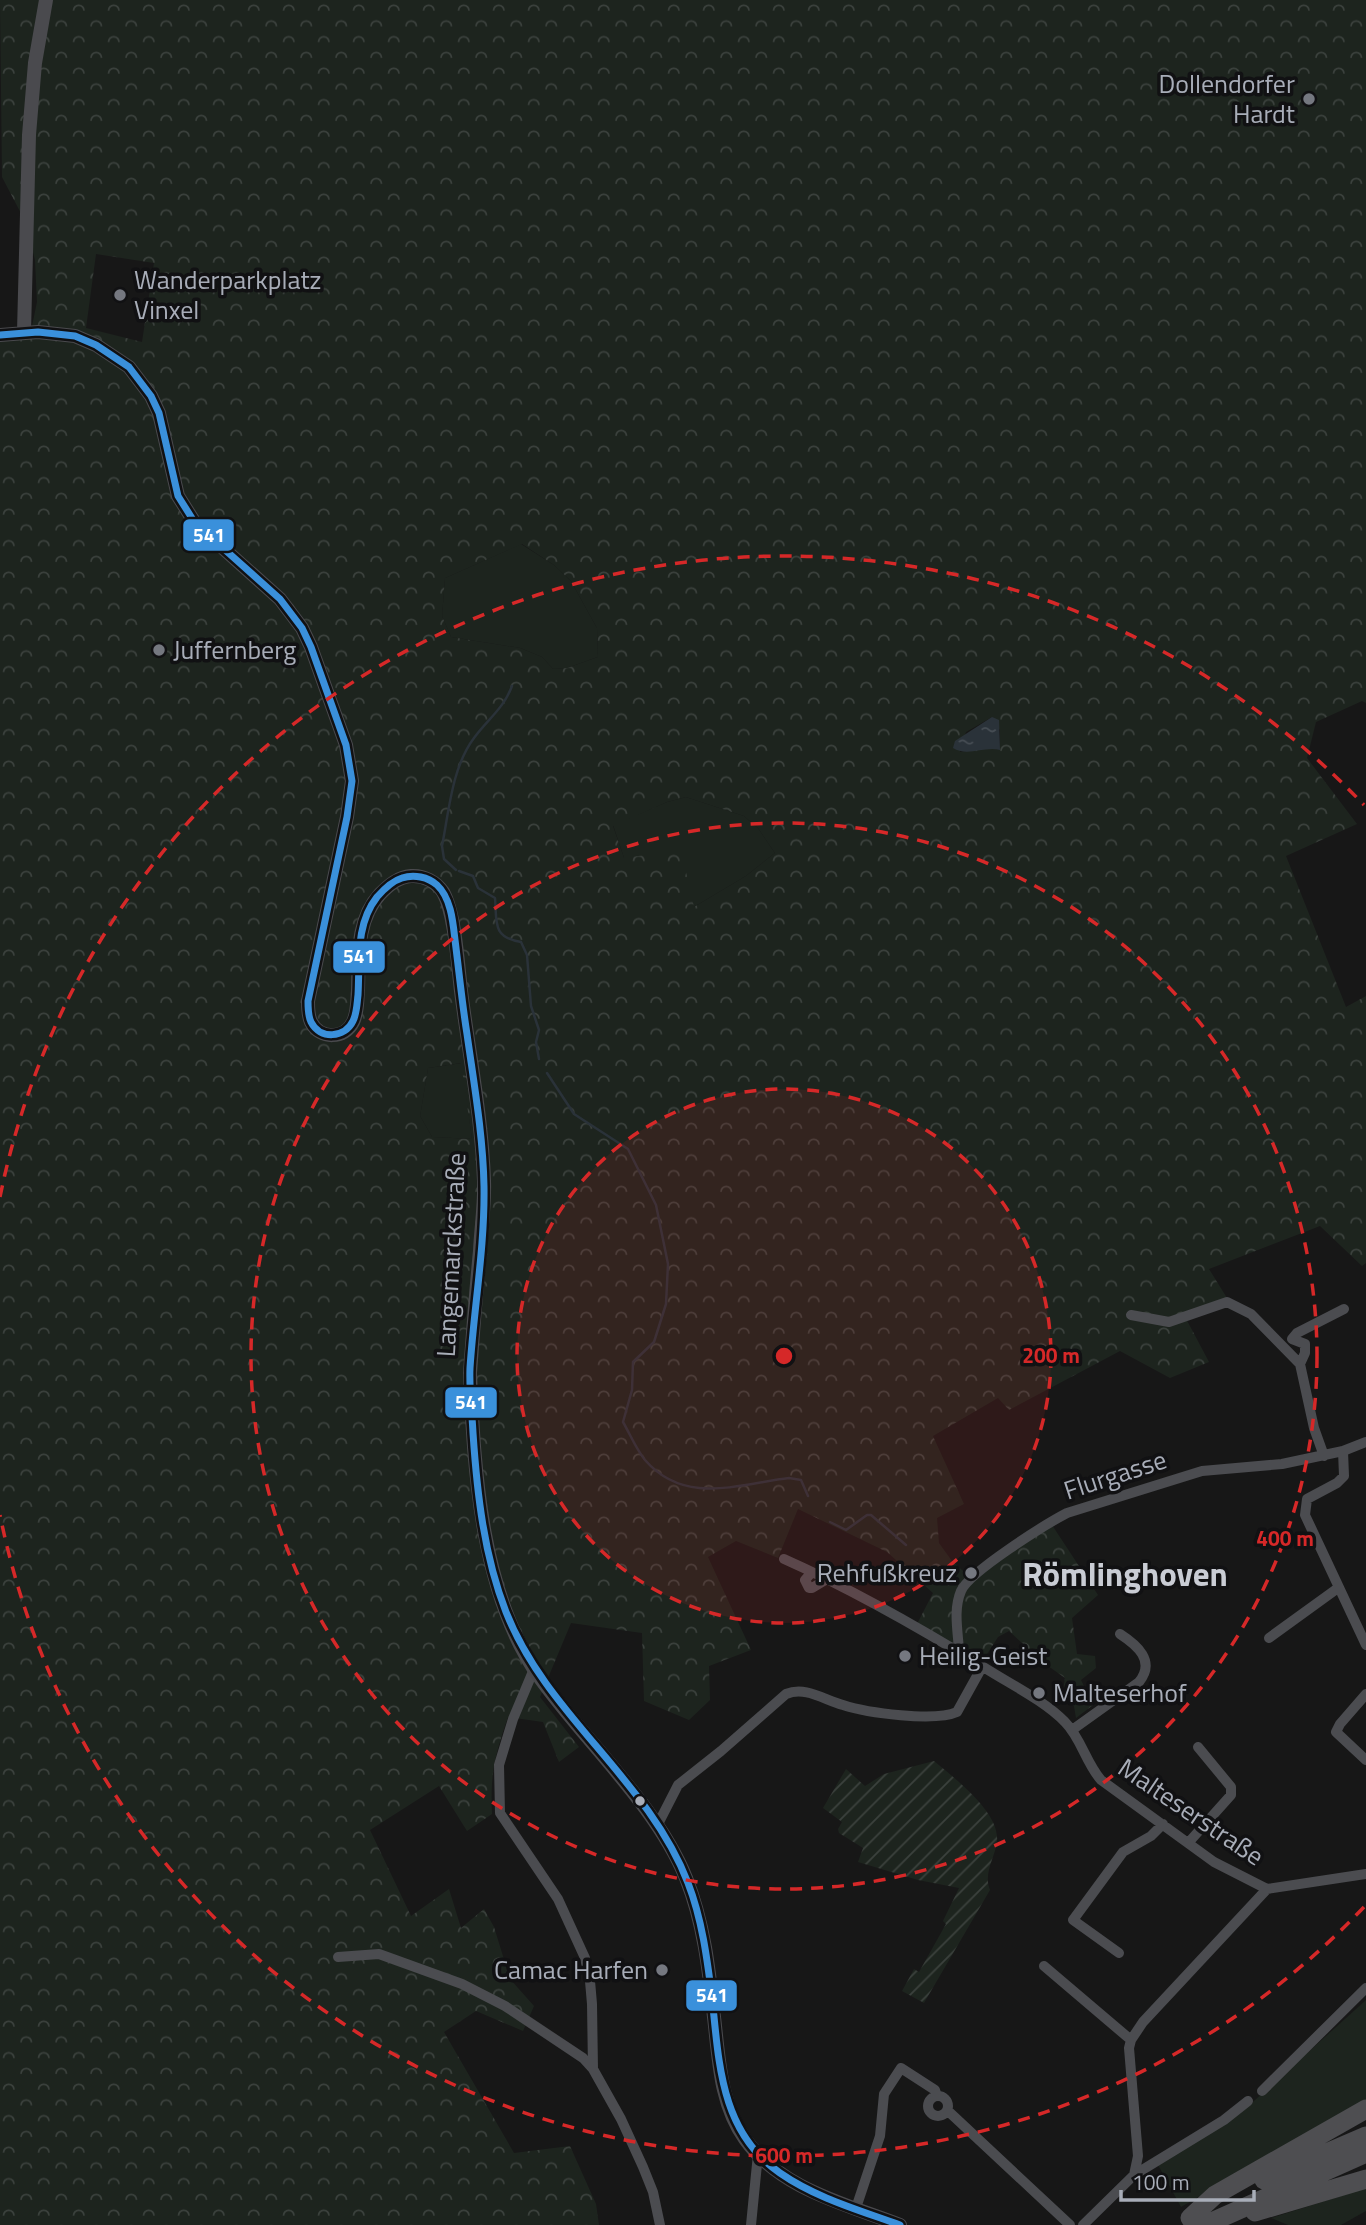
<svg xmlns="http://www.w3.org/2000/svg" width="1366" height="2225" viewBox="0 0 1366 2225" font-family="'Titillium Web',sans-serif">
<defs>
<pattern id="forest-crowns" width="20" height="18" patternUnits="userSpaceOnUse" patternTransform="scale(1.75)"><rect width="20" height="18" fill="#1d241e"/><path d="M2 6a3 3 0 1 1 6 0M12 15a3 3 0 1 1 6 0" fill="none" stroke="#3b413d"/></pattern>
<pattern id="garden-furrows" width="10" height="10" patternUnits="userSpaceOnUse" patternTransform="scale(1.75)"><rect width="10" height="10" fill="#1d241e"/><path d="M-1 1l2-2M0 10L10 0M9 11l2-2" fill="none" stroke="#3b413d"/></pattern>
<pattern id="water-ripples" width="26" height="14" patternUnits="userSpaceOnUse" patternTransform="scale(1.75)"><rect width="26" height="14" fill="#2a3239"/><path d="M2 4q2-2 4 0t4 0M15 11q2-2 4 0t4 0" fill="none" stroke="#464d54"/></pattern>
</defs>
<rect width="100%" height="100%" fill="#171717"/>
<path fill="#1d241e" d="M521,544L554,565L571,581L597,628L598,657L567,668L553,669L542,657L520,648L451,637L442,616L445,578Z
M686,797L744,816L758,828L775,853L746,876L694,907L624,858L613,825L667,802Z
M462,1063L472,1139L432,1137L420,1116L428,1068Z
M1366,2000V2102L1181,2207L1158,2165L1233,2118L1255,2100Z
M1366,2188V2211L1341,2225H1288L1271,2218Z"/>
<path fill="url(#forest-crowns)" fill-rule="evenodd" d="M0,0H1366V703L1362,701L1316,722L1307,758L1357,824L1286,856L1346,1007L1366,996V1263L1362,1266L1320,1226L1209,1269L1227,1298L1183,1313L1209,1362L1170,1378L1120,1351L1009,1410L998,1398L933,1436L964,1504L937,1518L939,1543L952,1561L972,1579L1050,1522L1098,1595L1072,1618L1077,1654L1095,1656L1096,1668L1081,1680L1093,1705L1076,1718L1074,1706L1062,1698L1065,1678L1044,1663L1009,1631L998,1637L980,1665L917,1624L933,1593L887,1552L798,1509L778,1558L736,1541L708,1557L751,1650L709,1666L710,1700L689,1720L644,1701L642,1633L571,1623L540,1697L579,1747L559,1762L543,1722L508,1717C495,1755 490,1773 492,1814L467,1831L439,1786L370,1830L411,1916L449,1889L461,1928L484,1909L494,1927L510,1979L534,2006L523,2031L476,2011L444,2032L514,2153L570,2146L596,2204L599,2225H0V340L30,336L37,302L35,260L25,221L2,177ZM96,254L154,263L142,342L86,328ZM522,544L554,565L571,581L597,628L598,657L567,668L553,669L542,657L520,648L451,637L442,616L445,578ZM992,717L1000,730V750L991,748L960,752L966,732ZM686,797L744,816L758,828L775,853L746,876L694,907L681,850L624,858L613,826L667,802ZM461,1063L472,1139L432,1137L420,1116L428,1068Z"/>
<path fill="url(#garden-furrows)" d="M934,1761C954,1778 1000,1812 997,1841C995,1858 983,1873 990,1890L924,2003L902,1991L914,1969L919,1972L946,1924L943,1921L959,1888L918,1880L858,1862L863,1848L839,1833L838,1829L842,1822L823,1808L846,1769L865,1786L884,1774Z"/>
<path fill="url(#water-ripples)" d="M992,717L999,720L1000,750C984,746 967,757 953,748L955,741Z"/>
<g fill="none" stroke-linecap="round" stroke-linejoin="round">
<path stroke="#2a3239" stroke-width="2.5" d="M456,870L444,859L442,846C449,811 452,767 474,738C488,719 504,708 512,686
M459,871L473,876L478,888L495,898C497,923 492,937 521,942L527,955L531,1006L539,1030L536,1042L539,1059
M547,1073L574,1114L628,1149L656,1205L668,1264L666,1304L654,1342L633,1362L632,1390L623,1422C630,1434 636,1449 645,1460C685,1506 739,1484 789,1478L801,1480L808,1496
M830,1522L846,1530L867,1515H871L906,1545"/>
<path stroke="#4b4c50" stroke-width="10" d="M1131,1315L1169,1322L1227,1302L1251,1314L1300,1364L1314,1428L1324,1456
M1300,1364L1305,1353V1344L1292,1339L1297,1333L1344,1309
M1343,1451L1344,1476L1337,1483L1307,1499L1305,1515L1366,1645
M784,1559C854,1590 920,1628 985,1668C1010,1684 1045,1701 1065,1722C1081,1738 1086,1763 1101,1780L1214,1862L1267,1889L1366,1874
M812,1572L805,1580L809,1588H812L827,1579
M1269,1638L1338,1588
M959,1651C958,1631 953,1610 961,1591C969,1572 1046,1524 1067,1513L1202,1471L1282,1464L1343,1451L1366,1442
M534,1669L513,1719L499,1765L500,1813L558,1899L585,1958L590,1981L592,2004L593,2069L621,2119L643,2167L653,2192L660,2225
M1366,1694L1340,1724L1336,1732L1366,1760
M1072,1730L1139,1682C1156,1661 1137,1645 1120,1634
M657,1826L678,1785L721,1751L786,1694C806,1686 824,1700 843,1705C867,1713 935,1722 957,1712L982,1667
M1189,1842L1231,1795V1787L1198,1747
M1119,1953L1073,1920L1123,1852L1151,1836L1163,1824
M338,1957L379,1954L462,1984L505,2006L583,2058L593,2069
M1044,1966L1131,2040
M1262,2091L1366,1988
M928 2106a10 10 0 1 1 20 0a10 10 0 1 1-20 0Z
M947,2110L1070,2225
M1134,2175L1138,2156L1129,2048L1131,2040L1143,2022L1267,1889
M856,2208L880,2136L884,2094L901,2068L935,2090L937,2096
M751,2225L758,2154
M1083,2225L1134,2175L1224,2120L1248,2101"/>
<path stroke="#4a4a4e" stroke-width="14" d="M24,332L29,135L35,63L46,0
M0,335L38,332L75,336L96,345L129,367L151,396L159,413L178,496L195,523L280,599L302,628L311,647L346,745L352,781L347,817L308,1001C308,1009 308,1016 311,1022C320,1040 345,1039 353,1022C358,1012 357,1000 358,990C359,957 356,920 380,894C389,885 398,877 411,876C424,875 436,882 443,892C455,913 458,966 461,991C469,1054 482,1118 484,1181C485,1204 481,1228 480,1251C476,1291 473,1332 470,1373C474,1471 481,1595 540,1678C585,1741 657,1806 686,1878C704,1923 709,1970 714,2017C719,2059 720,2104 745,2139C780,2189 846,2204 900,2225"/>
<path stroke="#4e4e51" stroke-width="19" d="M1264,2180L1366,2136
M1255,2212L1366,2179
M1190,2218L1215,2195L1366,2109
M1205,2225L1366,2153"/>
<g stroke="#111113" stroke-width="12">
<path id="bus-1" d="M0,335L38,332L75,336L96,345L129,367L151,396L159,413L178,496L195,523L280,599L302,628L311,647L346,745L352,781L347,817L308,1001C308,1008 308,1016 311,1022C320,1040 345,1038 353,1021C357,1013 357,1003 358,995C360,961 355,925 377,897C384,889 392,881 402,878C414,874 428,877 437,885C451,898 453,922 455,940C459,971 462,1003 467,1034C474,1084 483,1135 484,1186C485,1246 474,1307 470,1368C469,1389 472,1412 473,1433C477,1493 484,1556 506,1612C547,1716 648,1779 688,1883C702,1919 707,1958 712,1997C719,2062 720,2132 780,2173C816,2198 859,2210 900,2225"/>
</g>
<use href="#bus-1" stroke="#3a90db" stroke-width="7"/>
</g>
<circle cx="784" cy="1356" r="267" fill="#d62828" fill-opacity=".12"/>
<g fill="none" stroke="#d62828" stroke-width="3.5" stroke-dasharray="12 9">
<circle cx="784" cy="1356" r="267"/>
<circle cx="784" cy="1356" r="533"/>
<path d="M1364 1907A800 800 0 0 1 0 1515M0 1197A800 800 0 0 1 1364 805"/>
</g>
<g fill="#757880" stroke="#111113" stroke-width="2.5">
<circle cx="1309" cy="99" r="7"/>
<circle cx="120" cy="295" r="7"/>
<circle cx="159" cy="650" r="7"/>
<circle cx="971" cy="1573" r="7"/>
<circle cx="905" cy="1656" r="7"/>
<circle cx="1039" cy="1693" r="7"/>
<circle cx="662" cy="1970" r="7"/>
</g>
<circle fill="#a8adb8" stroke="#111113" stroke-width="2.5" cx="640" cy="1801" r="6"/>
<g text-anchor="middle" stroke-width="7" stroke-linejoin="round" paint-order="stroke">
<g font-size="26" fill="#a8adb8" stroke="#111113" text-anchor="start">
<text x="1295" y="93" text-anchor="end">Dollendorfer<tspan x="1295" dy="30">Hardt</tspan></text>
<text x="134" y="289">Wanderparkplatz<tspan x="134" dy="30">Vinxel</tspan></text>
<text x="173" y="659">Juffernberg</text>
<text x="957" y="1582" text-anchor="end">Rehfußkreuz</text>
<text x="919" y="1665">Heilig-Geist</text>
<text x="1053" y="1702">Malteserhof</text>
<text x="648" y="1979" text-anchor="end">Camac Harfen</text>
</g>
<g font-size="26" fill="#a8adb8" stroke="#111113">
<text transform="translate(451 1255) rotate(-87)" y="9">Langemarckstraße</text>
<text transform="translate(1115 1475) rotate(-18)" y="9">Flurgasse</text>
<text transform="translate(1191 1812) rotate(34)" y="9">Malteserstraße</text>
</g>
<g font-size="33" font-weight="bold" fill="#c9ccd4" stroke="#111113">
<text x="1125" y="1586">Römlinghoven</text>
</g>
</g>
<circle cx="784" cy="1356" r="10" fill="#d62828" stroke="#111113" stroke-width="3.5"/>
<g font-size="21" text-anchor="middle" font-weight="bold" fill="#d62828" stroke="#111113" stroke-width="7" stroke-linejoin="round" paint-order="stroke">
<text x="1051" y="1363">200 m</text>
<text x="1285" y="1546">400 m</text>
<text x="784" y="2163">600 m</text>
</g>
<g stroke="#111113" stroke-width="2.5">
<rect x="182" y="518" width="53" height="34" rx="7" fill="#3a90db"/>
<rect x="332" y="940" width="54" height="34" rx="7" fill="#3a90db"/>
<rect x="444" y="1386" width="54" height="33" rx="7" fill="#3a90db"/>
<rect x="685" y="1979" width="53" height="33" rx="7" fill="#3a90db"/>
</g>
<g font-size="19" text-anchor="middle" font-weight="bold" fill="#fff">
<text x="209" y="542">541</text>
<text x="359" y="963">541</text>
<text x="471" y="1409">541</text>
<text x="712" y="2002">541</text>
</g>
<path d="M1121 2190v10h133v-10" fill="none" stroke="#a8adb8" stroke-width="3.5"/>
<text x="1132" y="2190" font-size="21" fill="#a8adb8" stroke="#111113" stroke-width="5" paint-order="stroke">100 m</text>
</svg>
